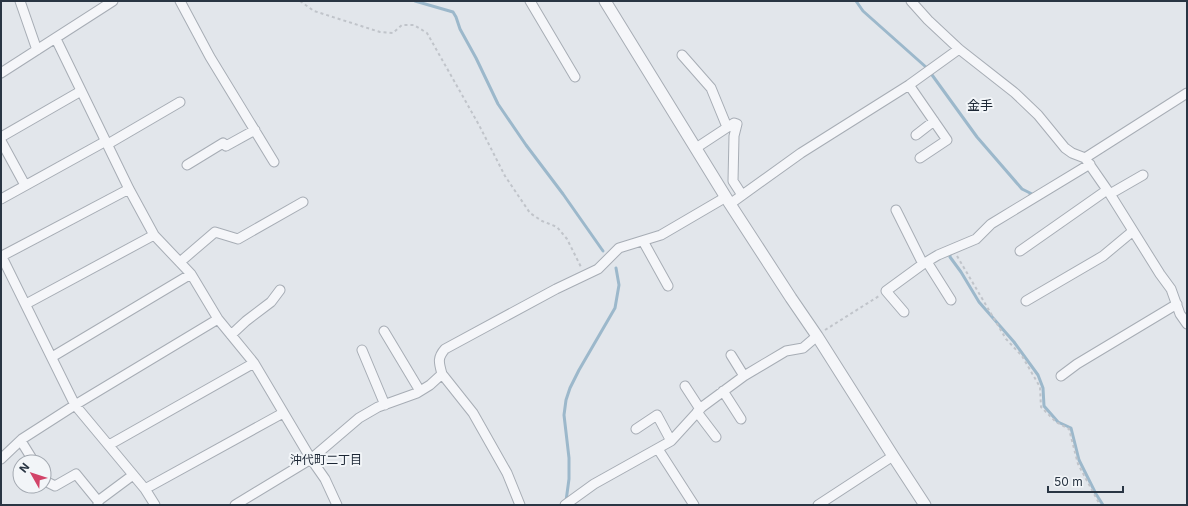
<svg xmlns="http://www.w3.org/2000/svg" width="1188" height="506" viewBox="0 0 1188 506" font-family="Inter,'Noto Sans JP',sans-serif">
<rect width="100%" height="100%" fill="#e2e6eb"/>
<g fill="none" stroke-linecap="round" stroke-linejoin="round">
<path stroke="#9cb8cb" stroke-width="3" d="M415,1L453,12L456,17L460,29L476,58L498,104L526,145L563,194L603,251
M856,1L863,11L927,68L977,137L1022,189L1032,194L1030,195
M950,252V257L961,272L979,302L1014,342L1038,375L1043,388L1044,406L1058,422L1071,428L1079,460L1096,494L1103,505
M566,501L569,479V458L564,415L566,400L570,388L579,370L615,308L619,285L616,268"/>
<g stroke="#a7adb5" stroke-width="11">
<path id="minor" d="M20,1L37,50
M180,1L210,57L274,162
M530,1L575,77
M911,1L928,20L959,49L1015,93L1038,115L1065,148L1072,153L1085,158L1110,194L1160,274L1171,289L1180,314L1187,324
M56,39L129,189L154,235L191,274L218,319L254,363L311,459L359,418L378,407L417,393L430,385L442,374L473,413L507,473L520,505
M682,55L711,88L727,127
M1,73L113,1
M909,85L947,140L920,158
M916,135L934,121
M1,137L81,91
M1,141L25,185
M108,144L180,102
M696,148L734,123L737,124L734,136L733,181L742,195
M1085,158L1187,93
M187,165L223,143L226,146L255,130
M1110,194L1143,175
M1,199L106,141
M730,204L801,153L909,85L959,49
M896,210L923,264L938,255L976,239L991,224L1090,164
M643,241L668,286
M1020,251L1107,190
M1,255L75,405L145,489L155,505
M2,256L129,189
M180,262L215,232L238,239L303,202
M927,262L951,300
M1026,301L1103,256L1133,231
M26,304L154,235
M904,312L886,291L923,264
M384,331L420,391
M231,335L246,321L271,302L280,290
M362,350L385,405
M731,355L744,376
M52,357L191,274
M442,374C439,363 437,358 445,349L556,289L598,269L619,248L661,235L726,197
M1061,376L1077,364L1177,304
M685,386L700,409
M723,391L741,419
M697,412L716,437
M636,429L657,415L671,441
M21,441L34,462
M109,445L254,363
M658,449L694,505
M1,459L22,439L75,405L218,319
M44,479L45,481L55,486L76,474L98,501V505
M145,489L283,413
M98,501L133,475
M235,505L311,459L325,479L337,505
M565,505L594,484L671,441L702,407L744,376L786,351L803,348L817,336
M818,505L893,456"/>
</g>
<g stroke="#a7adb5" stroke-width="13">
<path id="tertiary" d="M605,1L730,204L791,298L817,336L893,456L925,505"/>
</g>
<path stroke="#c0c4ca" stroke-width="2" stroke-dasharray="3 3" stroke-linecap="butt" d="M300,1L314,11L380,32L393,33L402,25H414L427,33L479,125L505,176L530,213L542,221L557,227L567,239L581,267
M957,256L1006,339L1022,356L1040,387L1041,407L1056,422L1069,429L1078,464L1100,505
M825,330L879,296"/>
<use href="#minor" stroke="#f5f6f9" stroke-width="9"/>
<use href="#tertiary" stroke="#f5f6f9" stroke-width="11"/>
</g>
<g text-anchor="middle" stroke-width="4" stroke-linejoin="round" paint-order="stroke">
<g font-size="12" fill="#1b2634" stroke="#f2f5f8">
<text x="326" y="464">沖代町二丁目</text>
</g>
<g font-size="13" fill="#1b2634" stroke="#f2f5f8">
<text x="980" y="110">金手</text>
</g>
</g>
<rect width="1188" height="506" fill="none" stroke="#293543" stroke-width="4"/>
<g transform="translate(32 474) rotate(309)"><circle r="19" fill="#f2f5f8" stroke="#a2a8b0"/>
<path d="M0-3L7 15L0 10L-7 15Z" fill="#d24469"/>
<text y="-6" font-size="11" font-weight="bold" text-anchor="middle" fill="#293543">N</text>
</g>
<path d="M1048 486v6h75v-6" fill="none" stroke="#293543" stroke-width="2"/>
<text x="1054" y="486" font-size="12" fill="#293543" stroke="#f2f5f8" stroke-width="3" paint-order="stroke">50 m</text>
</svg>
